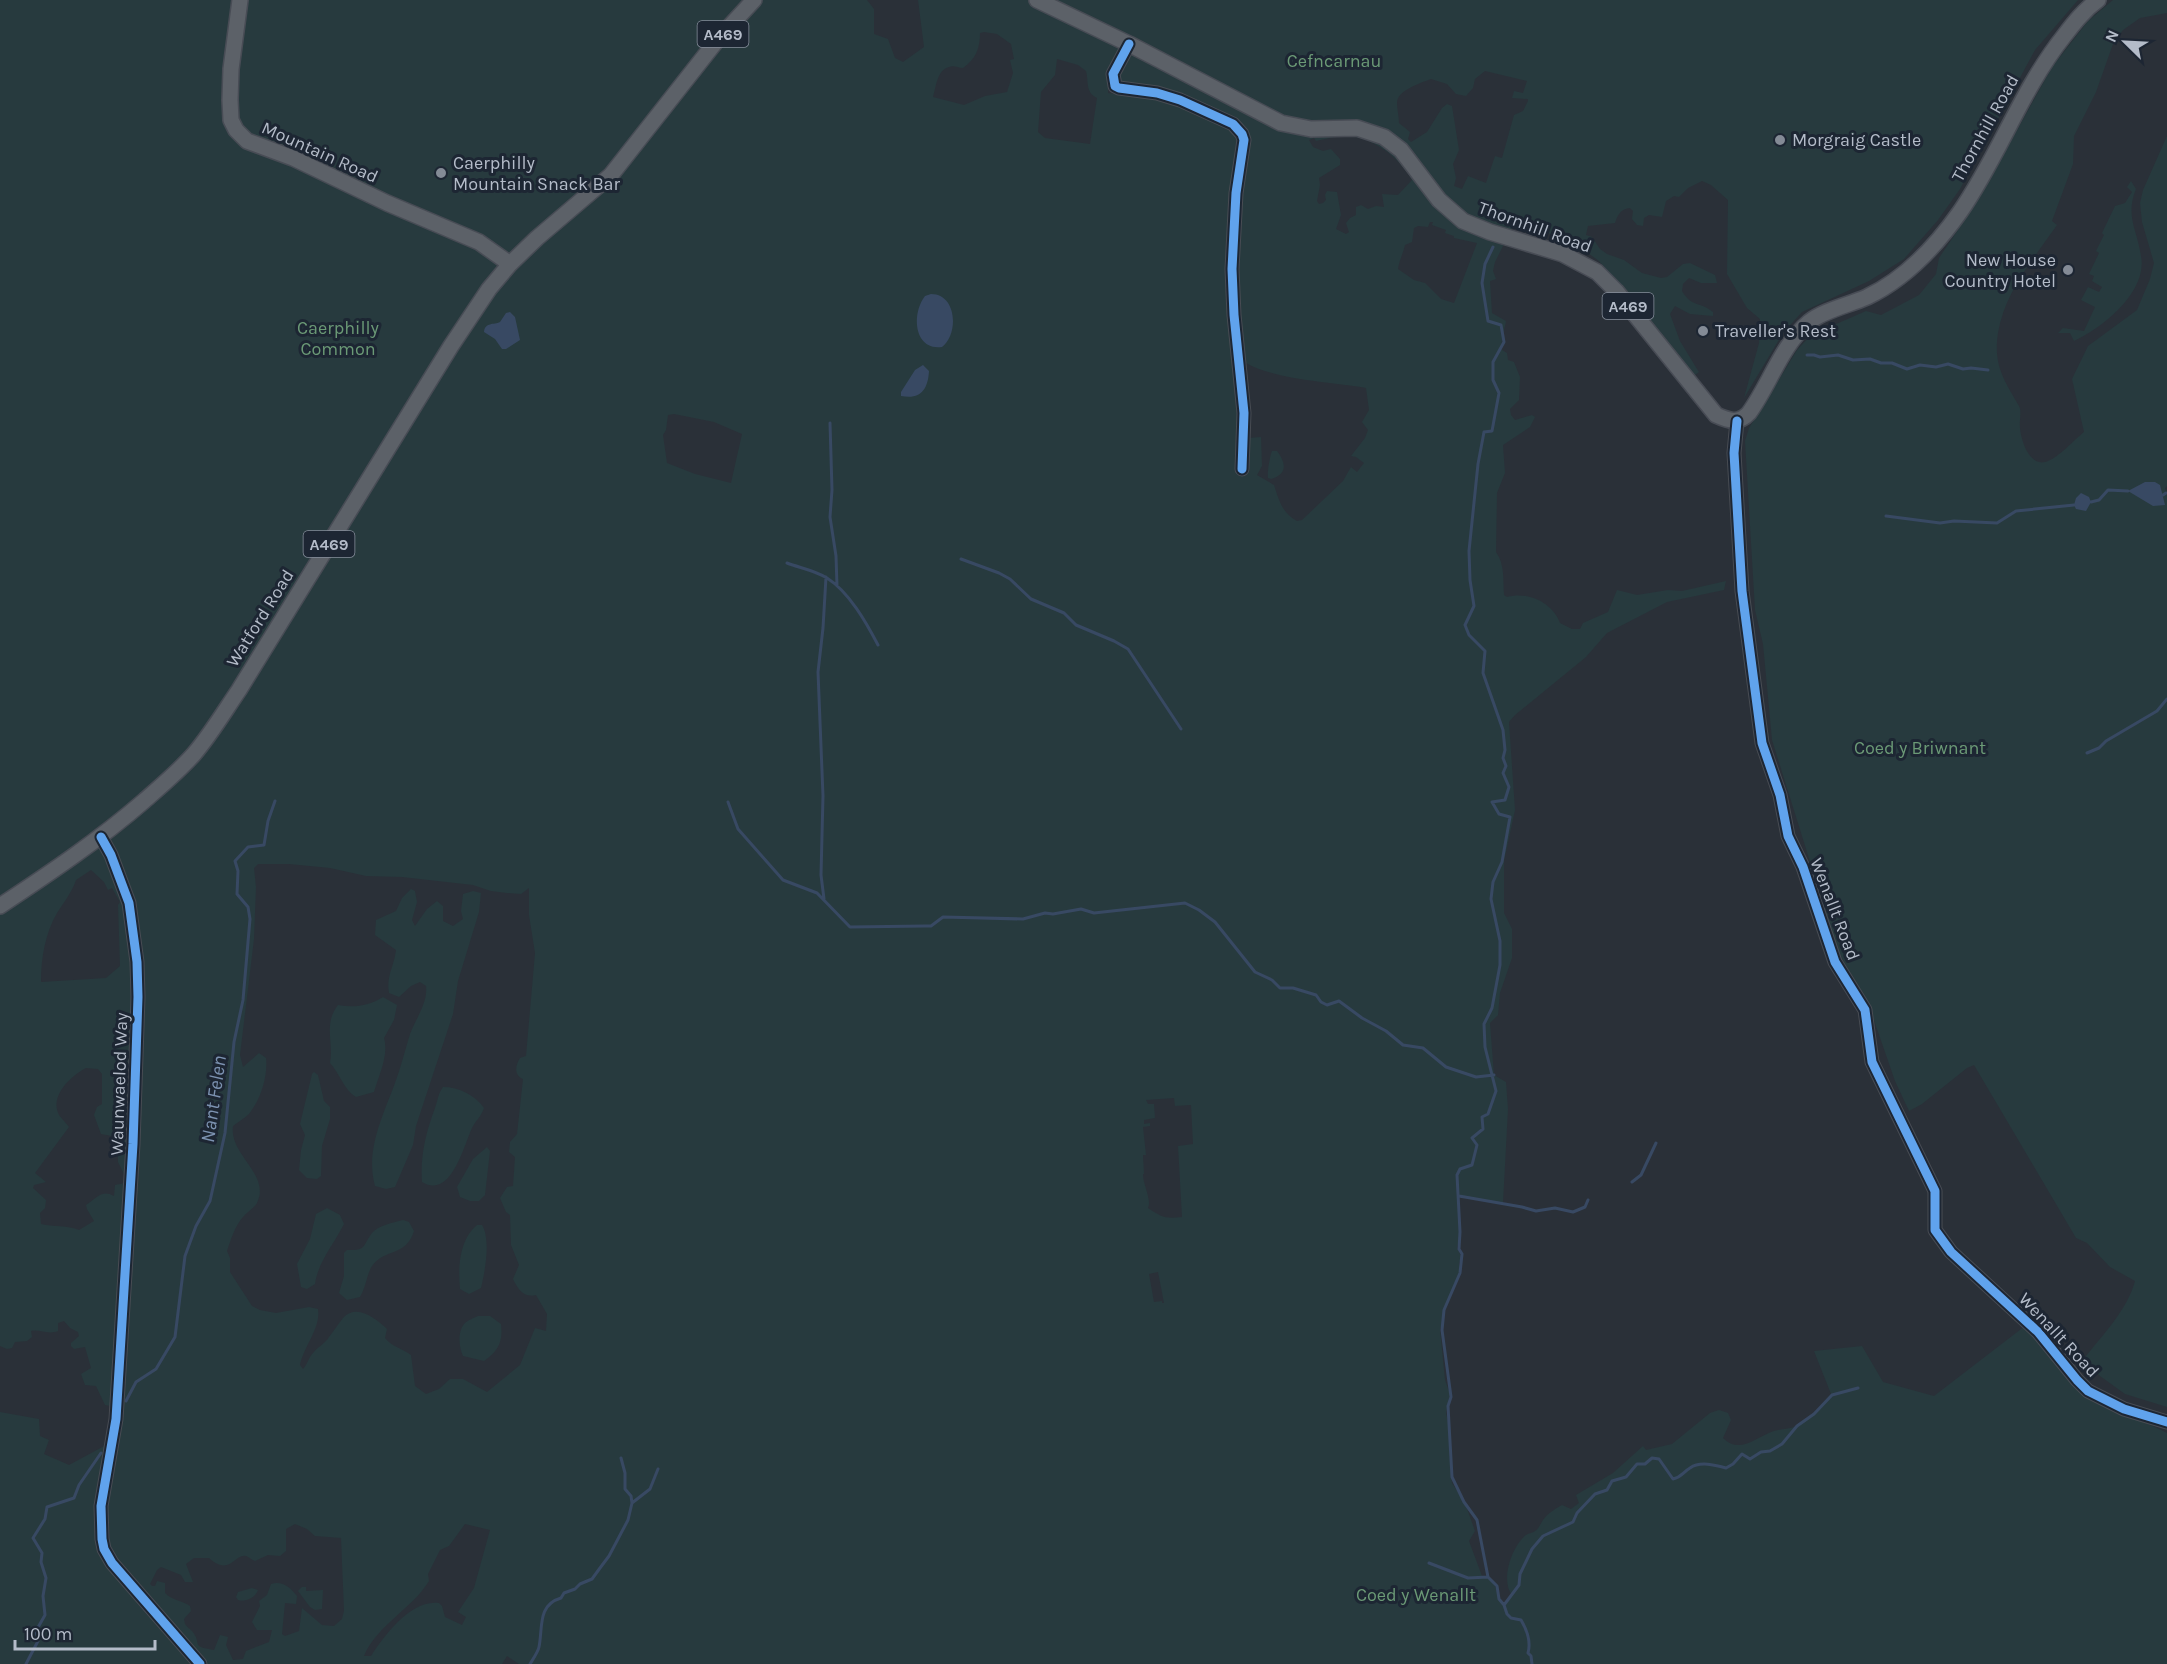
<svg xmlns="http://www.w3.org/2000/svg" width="2167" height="1664" viewBox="0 0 2167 1664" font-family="Karla,sans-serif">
<rect width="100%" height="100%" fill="#2a3038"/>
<path fill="#273a3e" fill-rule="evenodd" d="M0,0H867L874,9V34L888,39L895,58L903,62L924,47L918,0H2078L2035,50L1960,189L1938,220L1904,259L1869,281L1802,312L1783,333L1744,398L1759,343L1760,319L1747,308L1727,274L1728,200L1711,185L1702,181L1688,188L1679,197L1674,196L1666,201L1662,217L1649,215L1644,218L1643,226L1637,225L1632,219L1633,211L1630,208C1621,209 1618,214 1615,223L1588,226L1586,235L1592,237L1600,249L1607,254L1624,260L1642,273L1661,278L1667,277L1683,264L1690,263L1715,275L1717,283H1701L1689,278L1683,284L1682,291C1692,308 1700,301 1713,312V316L1690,314L1675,306L1670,314L1680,341L1697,369L1699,372L1692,377L1687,372L1644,313L1599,261L1581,248L1576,241L1514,224L1495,262L1493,271L1496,279L1490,281L1492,313L1506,321C1504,333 1501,337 1502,350L1507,353L1508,360L1514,362L1520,377L1519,400L1510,409L1511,415L1515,420L1532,415L1535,417L1530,427L1503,445L1505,473L1497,493L1496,552C1505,564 1503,581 1504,595L1507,597C1528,591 1553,603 1560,623L1572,629H1580L1583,623L1608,612L1617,590L1637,595L1668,590L1682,591L1726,581L1724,590L1667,602L1607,633L1586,657L1515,715L1509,722L1515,810L1504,861V913L1512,929V958L1500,993L1498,1015L1490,1023L1494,1075L1506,1082L1508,1109L1503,1203L1459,1196L1460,1235L1457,1248L1462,1258L1459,1263V1274L1443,1312V1322L1440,1329L1445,1380L1450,1394L1446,1413L1450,1430L1449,1446L1452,1483L1465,1503L1475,1531L1469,1541L1482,1576C1498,1578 1495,1595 1504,1604L1512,1595C1500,1580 1512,1546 1526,1535C1529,1533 1533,1533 1535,1531C1539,1529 1540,1524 1543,1520C1548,1513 1555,1509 1562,1505L1571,1509L1579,1503L1576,1495L1613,1473L1643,1446L1646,1450L1672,1444L1710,1413L1719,1410L1728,1413L1731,1420L1723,1438C1740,1455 1756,1437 1774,1431C1781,1429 1790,1429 1797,1426C1811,1420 1820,1405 1831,1394L1814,1351L1862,1346L1883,1382L1934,1396L2025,1326L2074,1386C2102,1408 2136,1417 2167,1433V1664H519L507,1656L502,1664H0V1412L39,1419L40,1436L49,1440L44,1454L69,1465L108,1444L122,1418L121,1408L105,1405L96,1386L85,1385L81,1374L91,1368L85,1347L74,1349L71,1346V1343L79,1336L78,1332L70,1328L64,1321L58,1323V1331C48,1335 40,1329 31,1331L32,1337L27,1341L15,1342L12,1348L7,1349L0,1346ZM984,32L997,34L1011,44L1014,59L1010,60L1013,73L1007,92L985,96L964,105L933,97C936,87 937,70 949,67C954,65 958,68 963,68C976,59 980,48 980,33ZM1057,59L1078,65L1086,71C1089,82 1085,92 1097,98L1090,144L1045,138L1038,132L1041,92L1055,75ZM1485,71L1527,81L1523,93L1514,91L1512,98L1528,99V101L1523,111L1514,115L1502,158L1495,156L1486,183L1468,176L1462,189L1454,186L1456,178L1453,164L1459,150L1452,106L1447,104L1442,108L1427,132L1411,142L1408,139L1410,132L1399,123C1399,117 1397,109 1397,103C1397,90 1421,83 1431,79L1447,84L1456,94L1466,96L1473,88L1475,79ZM1108,76L1120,82L1168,90L1180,100L1242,134L1169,101L1108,93ZM1343,135C1374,138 1396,154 1412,180L1398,195L1382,194L1384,207L1376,206L1368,209L1361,205L1356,207V215L1350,218L1346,223L1349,232L1346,234L1336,229L1341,215L1337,192L1327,191L1325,195L1326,200L1323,203L1319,204L1317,201L1320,185L1319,178L1340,165V159L1331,149L1323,151L1313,147L1309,140L1314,138L1316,141ZM1430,222H1433L1432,225L1446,230L1445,233L1454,236V238L1477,243L1454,303L1441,299L1425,283L1414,280L1398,269C1399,261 1403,254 1405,245L1412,242L1414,228L1418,226L1428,227ZM1246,363C1276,380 1331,382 1366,388L1369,410L1362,422L1368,430L1365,438L1351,456L1356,457L1364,463L1357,472L1351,467L1343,481L1302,520L1297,521C1282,513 1279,500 1274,485L1257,475L1262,466L1261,437L1249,438ZM674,414L714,422L742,434L731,483L695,474L667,463L663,435L666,430L668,415ZM258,864H289L330,868L366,876L402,877L473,885L491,891L507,893L521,894L529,888V915L535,953L526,1056L520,1058C515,1066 514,1075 523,1079L517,1134L510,1142L509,1152L515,1157L513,1186L507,1187L500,1198L506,1212L510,1215L511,1245L519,1265L513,1279C518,1289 523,1298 536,1295L547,1314L546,1331L535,1328L520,1365L487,1392L463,1379H450L439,1389L426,1394L415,1386L411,1355C402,1348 392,1347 385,1338L387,1329C376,1319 357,1303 343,1318C338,1324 334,1331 329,1337C325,1344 317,1347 313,1353C308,1358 308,1364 303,1369L300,1365C304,1346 321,1328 318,1309L309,1307L276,1313L260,1310L252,1306L230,1272V1258L227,1251C231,1239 235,1226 243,1217C247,1212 254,1208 257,1203C271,1174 229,1155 233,1126C238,1122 245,1118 249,1114C261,1099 268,1076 266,1058L259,1053L243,1067L240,1055L254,939L256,887L254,868ZM91,870L104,882L108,890L112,888L120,902L118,905L120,966L106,978L41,982C41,958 45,934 57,913C64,902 72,892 76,880ZM86,1068L98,1069L102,1074V1104L97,1107L94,1115L101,1134L117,1137L118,1162L124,1174L125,1183L115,1185L114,1196C102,1189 97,1198 86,1205L87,1209L94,1221L79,1230C68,1225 53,1227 41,1224L40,1213L45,1208L46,1200L33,1188L34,1185L46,1182L35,1173L69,1127C66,1123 62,1119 59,1115C49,1096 71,1076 86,1068ZM1174,1098L1175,1106L1191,1105L1193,1144L1178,1146L1182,1217C1164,1219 1162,1217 1148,1208C1152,1200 1143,1185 1143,1174H1144L1143,1155H1146L1143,1127L1150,1126V1123L1144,1124V1120L1155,1118L1154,1104H1148L1146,1100ZM1158,1272L1164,1303H1162V1301L1154,1302L1149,1274ZM295,1524L307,1529L315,1536L341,1538L344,1611L342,1619L334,1626L322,1625L302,1608L299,1631L285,1636L282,1634L285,1603L296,1604L297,1596C291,1588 282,1580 271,1584L267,1595L259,1601L260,1606L252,1622L257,1630H272L269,1642L246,1651L243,1659L233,1660L226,1645L228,1637L220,1635L214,1650C189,1646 203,1644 192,1631C190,1629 187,1627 185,1624L184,1619L191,1611L190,1606C183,1601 171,1600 165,1593V1583L157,1581L155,1586H152L150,1584L157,1570L161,1567L181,1575L185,1582H193L186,1564L194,1558H209C230,1577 235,1553 246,1556C249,1557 252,1560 255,1561L268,1555L280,1556L286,1551V1529ZM465,1524L490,1530L474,1588L458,1612L466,1617L462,1625L445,1617L442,1606L439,1603C411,1599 384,1636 371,1656H364C377,1625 412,1609 429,1581L428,1574L440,1550L449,1546Z
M2113,0H2167V13L2140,18L2123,30L2113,44L2096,92L2074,136L2073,164L2052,221L2057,225C2033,260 2005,291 1998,333C1993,365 2004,380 2019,406C2022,411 2019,421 2020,428C2021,441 2030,469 2048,461C2059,457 2074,440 2084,432L2072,379L2088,346L2137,310L2150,279L2154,263L2142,222L2140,203L2143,190L2167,136V486L2165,488L2167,493V1407L2125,1394L2100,1376L2083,1360C2102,1335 2127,1311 2135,1281L2110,1267L2087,1243L2076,1238L1974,1065L1967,1068L1922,1104L1909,1111L1895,1081L1868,1003L1855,984L1837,948L1772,740L1763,644L1755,610L1745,441L1749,428L1797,350L1811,335L1866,311L1881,315L1919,295L1936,274L1939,258L1966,218L1996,168L2052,67L2088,21Z
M2131,181L2136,189C2125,216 2137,229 2141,256C2148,292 2102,328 2074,341L2070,333H2058L2063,328L2084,331L2095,307L2081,300L2088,287L2099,292L2102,287L2092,281L2094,276L2089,274L2099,253L2096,251L2104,235L2102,233L2115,206L2125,203L2132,192L2127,187Z
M1272,451H1277C1286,463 1288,474 1271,479L1268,478C1267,472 1270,456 1272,451Z
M411,889L415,891L417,902L412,920L415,926L427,909L437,901L443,906V921L453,926L463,919L461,911L463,894L473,891L481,893L479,912L458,981L453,1014L416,1126L413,1145L395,1187L386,1189L375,1186C365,1150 383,1116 395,1083C401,1067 405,1050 410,1034C416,1018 428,1003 426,986L420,982L411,986L399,997L389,993C386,976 394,967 396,950L375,935L376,920L396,911L402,898Z
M383,997L397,1005L394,1020L384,1038C389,1055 379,1075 374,1092L356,1097C344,1090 340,1074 330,1063C334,1043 323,1024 338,1005C354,1008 369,1006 383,997Z
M314,1072L318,1075L324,1101L330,1107V1119L322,1146L321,1176L317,1179L307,1178L299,1170L301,1150L305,1135L300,1124L312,1074Z
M443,1087C459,1087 475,1095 484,1108C481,1117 476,1120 472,1128C464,1145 451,1200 422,1182C420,1156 426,1132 435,1108C438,1099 438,1094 443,1087Z
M487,1147L490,1151L485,1195L479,1201H470L460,1197L457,1187L473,1159Z
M327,1208L340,1215L344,1224C334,1244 318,1262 315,1284L307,1289L301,1287L297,1264L310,1239L316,1214Z
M403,1220L409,1222L414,1231C406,1257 385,1248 372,1266C367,1274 366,1287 360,1297L347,1300L339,1293L344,1276V1253L347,1250C367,1251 362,1246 372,1233C379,1225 392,1223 403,1220Z
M477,1225H482C491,1240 485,1271 481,1288L469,1294L460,1289C458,1268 459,1240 477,1225Z
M478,1316H490L501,1324C503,1341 499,1351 484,1361L463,1356C459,1348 457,1331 465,1323C468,1320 474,1318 478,1316Z
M302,1587H306V1591L323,1590L322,1609L315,1610L310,1607L298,1591Z
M252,1588L258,1590C255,1598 246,1602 238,1600L236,1597L238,1592Z"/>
<path fill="#384963" d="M931,294C957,294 959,334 942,347C914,351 911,314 925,296Z
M510,312L515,317L520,340L506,349H502L495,339L484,332C485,322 494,325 500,322L506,313Z
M923,365L929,371C928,389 921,400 901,396V392L915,370Z
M2145,482H2155L2160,485L2165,505L2153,506L2128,491Z
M2081,493L2089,497L2091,502L2086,511L2076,509L2074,505L2076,498Z"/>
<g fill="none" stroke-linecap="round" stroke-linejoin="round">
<path stroke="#384963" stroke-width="3" d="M1493,247L1485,264L1482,283L1488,321L1501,325L1504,342L1493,362V380L1499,393L1492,431L1484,432L1478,464L1469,551L1470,580L1474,606L1465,625L1469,635L1485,651L1483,673L1503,730L1505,750L1503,758L1506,766L1503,773L1509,787L1505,800L1492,802L1499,814L1510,817L1502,862L1493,882L1491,899L1500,941V965L1492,1008L1484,1024L1485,1047L1496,1091L1488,1114L1482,1117L1483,1129L1472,1138L1477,1145L1472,1165L1460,1169L1457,1175L1460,1232L1459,1249L1462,1254L1460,1273L1444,1310L1442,1330L1451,1397L1448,1406L1452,1477L1464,1502L1477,1520L1488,1577L1497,1586L1499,1599L1504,1605L1507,1614L1511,1618L1521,1620C1527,1630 1531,1642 1528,1653L1531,1656L1532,1664
M1807,355H1814L1820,357L1838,355L1853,360L1870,359L1881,363H1892L1907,369L1920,365L1936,367L1948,364L1963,369L1971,368L1988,370
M830,423L832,490L830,517L836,556L837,586
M2163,495L2166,493
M2091,502L2099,500L2108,490L2128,491
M1886,516L1940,523L1954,521L1997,523L2016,511L2074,505
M961,559L999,573L1010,579L1031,599L1064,613L1076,625L1114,641L1128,649L1181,729
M787,563C800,568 814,570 827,578C849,592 866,622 878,645
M2087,753L2099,748L2106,741L2157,711L2167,699
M728,802L738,829L783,880L817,893L850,927L925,926H931L943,917L1023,919L1045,913L1053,914L1081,909L1094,913L1185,903L1199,910L1215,922L1255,972L1272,980L1280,988H1293L1316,995L1321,1002L1327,1005L1339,1001L1362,1018L1386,1031L1403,1045L1423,1048L1446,1067L1476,1077L1494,1075
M824,899L821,875L823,796L818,672L823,628L826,577
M1632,1182L1641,1175L1656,1143
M1459,1196L1522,1207L1536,1211L1555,1208L1573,1212L1585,1207L1588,1200
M126,1401L136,1382L156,1369L175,1337L185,1256L196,1226L210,1201L225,1133L234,1042L243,1000L250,919L248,907L237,894L238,871L235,861L248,847L264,845L268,821L275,801
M621,1458L625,1473V1489L631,1496L632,1503
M1429,1563L1468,1578L1488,1577
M1504,1605L1519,1585L1520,1574L1532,1549L1543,1536L1573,1522L1577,1513L1595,1494L1607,1490L1612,1481L1626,1477L1637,1464H1645L1652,1458L1659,1459L1673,1479C1682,1477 1683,1472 1690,1468C1700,1461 1715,1465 1726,1468L1733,1464L1742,1454L1750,1459L1761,1452L1770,1451L1782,1444L1797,1426L1814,1414L1832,1395L1858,1388
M26,1664L38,1641L36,1631L45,1615L43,1596L46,1578L41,1562L42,1553L33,1538L45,1519L47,1507L74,1498L79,1485L101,1453
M530,1664C533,1659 538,1652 539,1647C543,1628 537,1605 561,1598L564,1593L575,1589L580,1584L592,1579L600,1568L609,1556L628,1520L632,1503L650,1489L658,1469"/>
<g stroke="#484c53" stroke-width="15">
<path id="minor" d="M1129,44L1113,74L1115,86L1119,88L1157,93L1180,100L1233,124L1242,134L1244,140L1236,193L1232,269L1234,315L1244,413L1242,469
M1737,421L1734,453L1742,591L1762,743L1780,795L1788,836L1803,867L1835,962L1865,1010L1872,1062L1935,1191V1230L1951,1252L2038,1332L2077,1380L2088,1391L2124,1409L2167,1422
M101,837L111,855L129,903L137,962L138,997L133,1144L116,1419L101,1506L102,1539L104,1549L112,1563L200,1664"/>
</g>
<g stroke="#484c55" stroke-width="18">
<path id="major" d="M240,0L231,69L230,100L231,120L236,130L247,141L293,158L387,203L479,242L510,264
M1037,0L1129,44L1281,123L1311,129L1357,128L1384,137L1401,150L1439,200L1463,221L1490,232L1563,254L1597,272L1616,291L1716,415C1729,421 1739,424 1749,413C1770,384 1781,346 1809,322C1824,310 1849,305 1867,297C1905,279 1936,246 1960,212C1999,156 2021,90 2064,36C2074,23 2084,10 2098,0
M0,906C50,873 99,840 144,801C161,786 179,771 194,754C211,734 224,712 239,690L451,346L489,289L510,264L537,238L611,175L718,39L754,0"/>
</g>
<use href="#minor" stroke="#5a5e66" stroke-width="12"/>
<use href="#major" stroke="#5c6168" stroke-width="15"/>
<g stroke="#1d2633" stroke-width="13">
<path id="cycleway" d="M1129,44L1113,74L1115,86L1119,88L1157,93L1180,100L1233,124L1242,134L1244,140L1236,193L1232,269L1234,315L1244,413L1242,469
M1737,421L1734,453L1742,591L1762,743L1780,795L1788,836L1803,867L1835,962L1865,1010L1872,1062L1935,1191V1230L1951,1252L2038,1332L2077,1380L2088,1391L2124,1409L2167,1422
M101,837L111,855L129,903L137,962L138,997L133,1144L116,1419L101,1506L102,1539L104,1549L112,1563L200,1664"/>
</g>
<use href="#cycleway" stroke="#60a3ed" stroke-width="9"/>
</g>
<g fill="#848b96" stroke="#1d2633" stroke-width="2">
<circle cx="1780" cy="140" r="6"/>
<circle cx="441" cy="173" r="6"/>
<circle cx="2068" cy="270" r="6"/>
<circle cx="1703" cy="331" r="6"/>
</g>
<g text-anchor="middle" stroke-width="6" stroke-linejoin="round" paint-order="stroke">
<g fill="#1d2633" stroke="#878f9c" stroke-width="1.5">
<rect x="697.5" y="21" width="51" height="26" rx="4.5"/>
<rect x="1602.5" y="293" width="51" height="26" rx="4.5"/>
<rect x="303.5" y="531" width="51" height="26" rx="4.5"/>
</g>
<g font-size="16" font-weight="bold" fill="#b4bcc9">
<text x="723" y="40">A469</text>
<text x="1628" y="312">A469</text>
<text x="329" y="550">A469</text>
</g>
<g font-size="18" fill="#6b9a76" stroke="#1d2633">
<text x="1334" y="67">Cefncarnau</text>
<text x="338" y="334">Caerphilly<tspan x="338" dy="21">Common</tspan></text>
<text x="1920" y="754">Coed y Briwnant</text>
<text x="1416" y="1601">Coed y Wenallt</text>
</g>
<g font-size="18" fill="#b4bcc9" stroke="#1d2633">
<text transform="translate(1985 128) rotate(-61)" y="6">Thornhill Road</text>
<text transform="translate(320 152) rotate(24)" y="6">Mountain Road</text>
<text transform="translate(1535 227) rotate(20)" y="6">Thornhill Road</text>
<text transform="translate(260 618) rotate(-58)" y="6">Watford Road</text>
<text transform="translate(1835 909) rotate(69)" y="6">Wenallt Road</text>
<text transform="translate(119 1084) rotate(-88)" y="6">Waunwaelod Way</text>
<text transform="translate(2059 1335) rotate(47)" y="6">Wenallt Road</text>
</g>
<g font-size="18" fill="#b4bcc9" stroke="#1d2633" text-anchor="start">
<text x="1792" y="146">Morgraig Castle</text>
<text x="453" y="169">Caerphilly<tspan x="453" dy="21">Mountain Snack Bar</tspan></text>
<text x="2056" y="266" text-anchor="end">New House<tspan x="2056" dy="21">Country Hotel</tspan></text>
<text x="1715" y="337">Traveller's Rest</text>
</g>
<g font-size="20" font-style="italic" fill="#7c92b1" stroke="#1d2633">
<text transform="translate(213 1099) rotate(-82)" y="7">Nant Felen</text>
</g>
</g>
<g transform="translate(2125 42) rotate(294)" stroke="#1d2633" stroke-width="4.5" paint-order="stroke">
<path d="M0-4.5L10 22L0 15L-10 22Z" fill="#b4bcc9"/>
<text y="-9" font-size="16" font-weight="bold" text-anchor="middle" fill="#b4bcc9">N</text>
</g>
<path d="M15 1640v9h140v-9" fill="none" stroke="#b4bcc9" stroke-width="3"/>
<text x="24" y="1640" font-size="18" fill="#b4bcc9" stroke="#1d2633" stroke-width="4.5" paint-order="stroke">100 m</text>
</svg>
